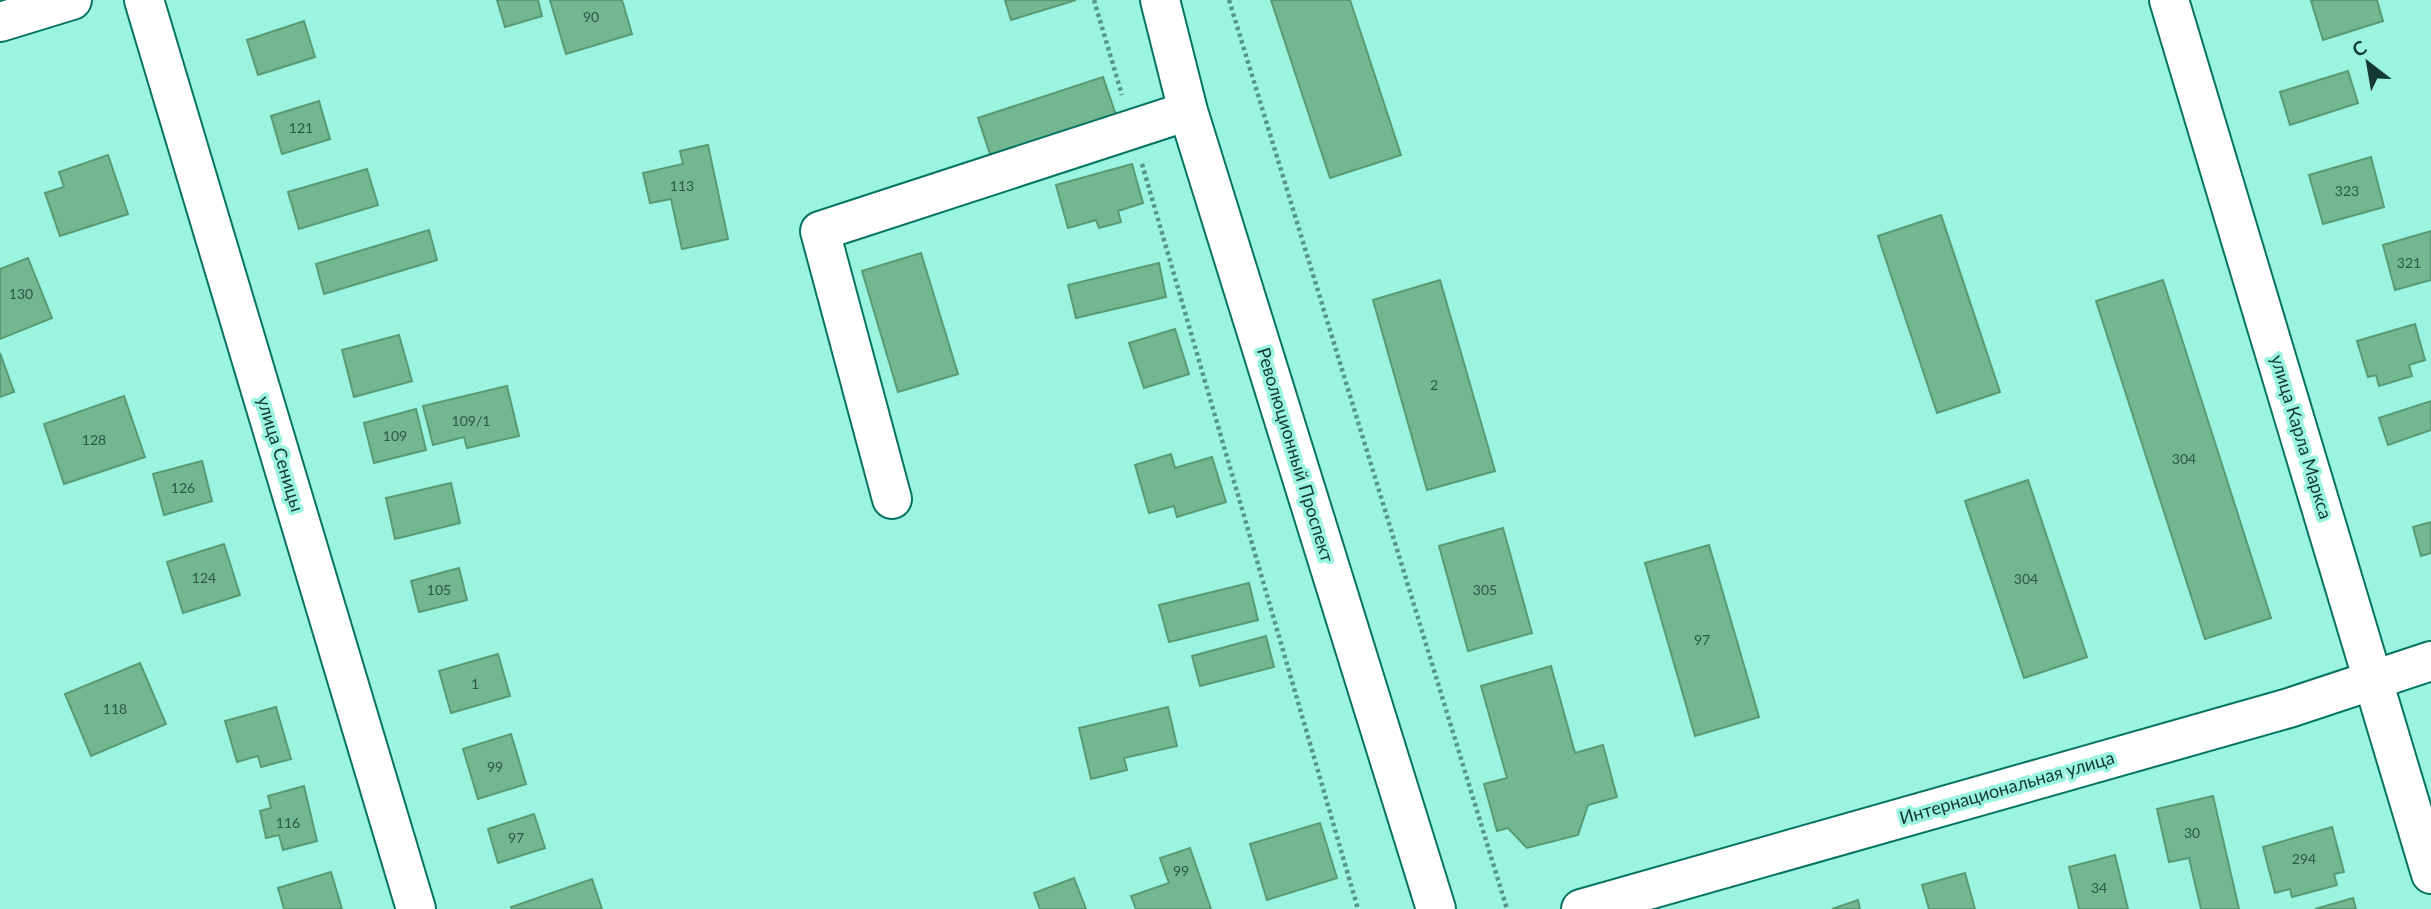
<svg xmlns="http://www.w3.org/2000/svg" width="2431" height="909" viewBox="0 0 2431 909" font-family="Lato,sans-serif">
<rect width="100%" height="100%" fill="#9bf4df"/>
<path fill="#73b790" stroke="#579a74" stroke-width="2" d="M497,0H538L542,16L505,27Z
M550,0H622L632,34L566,54Z
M1005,0H1076L1011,20Z
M1271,0H1350L1401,155L1330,178Z
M2315,0H2377L2383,21L2323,40L2311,1Z
M304,21L315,57L258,75L247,40Z
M2348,71L2358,103L2290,125L2280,92Z
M1103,77L1118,121L993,163L978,118Z
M319,101L330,139L282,154L271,116Z
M708,145L728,239L682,249L671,199L650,203L643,173L683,164L680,151Z
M108,155L128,214L60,236L45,193L64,187L59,172Z
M2371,157L2384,207L2323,224L2309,175Z
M1132,164L1143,203L1118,211L1121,222L1099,228L1096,220L1068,228L1056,185Z
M367,169L378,205L299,229L288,192Z
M1941,215L2000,392L1937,413L1878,236Z
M429,230L437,260L324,294L316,264Z
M2431,231V280L2395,290L2383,245Z
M921,253L958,374L898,392L862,271Z
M28,258L52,318L0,339V269Z
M1159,263L1166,297L1076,318L1068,285Z
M1440,280L1495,471L1427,490L1373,300Z
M2163,280L2271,618L2205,639L2096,301Z
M2415,324L2425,360L2409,365L2412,376L2379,386L2376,375L2368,377L2357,341Z
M1175,329L1189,374L1144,388L1129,343Z
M399,335L412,381L354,397L342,350Z
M0,353L14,392L0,397Z
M507,386L519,436L467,448L464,437L433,445L423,406Z
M124,396L145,457L64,484L44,424Z
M2431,401V430L2388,445L2379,418Z
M416,409L426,450L374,463L364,423Z
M1171,454L1175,468L1212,457L1226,502L1177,517L1174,506L1149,513L1135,465Z
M202,461L212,501L164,515L153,474Z
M2028,480L2087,657L2024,678L1965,501Z
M451,483L460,523L395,539L386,498Z
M2431,522V553L2421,556L2413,527Z
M1503,528L1532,633L1468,651L1439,546Z
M224,544L240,595L183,613L167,562Z
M1709,545L1759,717L1695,736L1645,563Z
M459,568L467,600L419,612L411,581Z
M1249,583L1258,620L1169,642L1159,605Z
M1266,636L1274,667L1200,686L1192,656Z
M498,654L510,696L451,713L439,671Z
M140,663L166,724L91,756L65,694Z
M1551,666L1575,753L1603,745L1617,797L1588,805L1578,835L1527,848L1508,828L1497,831L1484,784L1507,778L1481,686Z
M276,707L291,759L261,767L258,756L237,762L225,721Z
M1168,707L1177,746L1124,758L1127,770L1091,779L1079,728Z
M511,734L526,784L478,799L463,749Z
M304,786L317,841L283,850L279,835L266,838L260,811L271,808L268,796Z
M2213,796L2239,909H2201L2189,858L2169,862L2157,809Z
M534,814L545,848L498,863L488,829Z
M1320,823L1337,878L1267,900L1250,844Z
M2332,827L2344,872L2334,874L2337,885L2292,897L2290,889L2275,893L2263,847Z
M1190,848L1211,909H1136L1131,896L1169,883L1160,858Z
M2115,855L2128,909H2079L2069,867Z
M331,872L342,909H284L278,888Z
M1965,873L1975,909H1929L1922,885Z
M1074,878L1086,909H1040L1034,893Z
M592,879L602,909H512L511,907Z
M2353,898L2356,909H2315Z
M1858,900L1860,909H1832Z"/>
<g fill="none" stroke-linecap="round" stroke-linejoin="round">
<g stroke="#077463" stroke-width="42">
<path id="minor" d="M144,0L416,909
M1160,0L1188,111L1436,909
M0,22L72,0
M892,499L820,231L1188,111
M1581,909L2289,708L2431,661"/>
</g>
<g stroke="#077463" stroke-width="42">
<path id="major" d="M2169,0L2431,874"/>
</g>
<path stroke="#569587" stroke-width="4.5" stroke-dasharray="3.5 3.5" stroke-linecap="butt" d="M1094,0L1122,95
M1229,0L1507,909
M1142,164L1358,909"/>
<use href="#minor" stroke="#fff" stroke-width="38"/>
<use href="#major" stroke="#fff" stroke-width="38"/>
</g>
<g text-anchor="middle" stroke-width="7" stroke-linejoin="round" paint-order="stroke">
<g font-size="14" fill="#2b5849">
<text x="591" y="22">90</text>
<text x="301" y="133">121</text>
<text x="682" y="191">113</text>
<text x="2347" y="196">323</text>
<text x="2409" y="268">321</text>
<text x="21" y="299">130</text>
<text x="1434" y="390">2</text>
<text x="471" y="426">109/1</text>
<text x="395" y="441">109</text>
<text x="94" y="445">128</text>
<text x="2184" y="464">304</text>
<text x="183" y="493">126</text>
<text x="204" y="583">124</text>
<text x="2026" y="584">304</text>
<text x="439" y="595">105</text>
<text x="1485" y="595">305</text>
<text x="1702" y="645">97</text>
<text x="475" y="689">1</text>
<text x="115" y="714">118</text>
<text x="495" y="772">99</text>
<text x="288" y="828">116</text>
<text x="2192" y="838">30</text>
<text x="516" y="843">97</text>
<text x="2304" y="864">294</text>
<text x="1181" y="876">99</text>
<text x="2099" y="893">34</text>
</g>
<g font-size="18" fill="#133931" stroke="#9bf4df">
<text transform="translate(2301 437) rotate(73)" y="6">улица Карла Маркса</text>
<text transform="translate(280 454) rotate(73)" y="6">улица Сеницы</text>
<text transform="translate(1295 455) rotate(73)" y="6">Революционный Проспект</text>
<text transform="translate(2007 788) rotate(-16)" y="6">Интернациональная улица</text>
</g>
</g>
<g transform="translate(2368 63) rotate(329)" stroke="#9bf4df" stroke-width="5" paint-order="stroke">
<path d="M0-5L12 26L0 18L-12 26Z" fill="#133931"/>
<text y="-10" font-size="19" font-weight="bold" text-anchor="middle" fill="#133931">С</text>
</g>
</svg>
